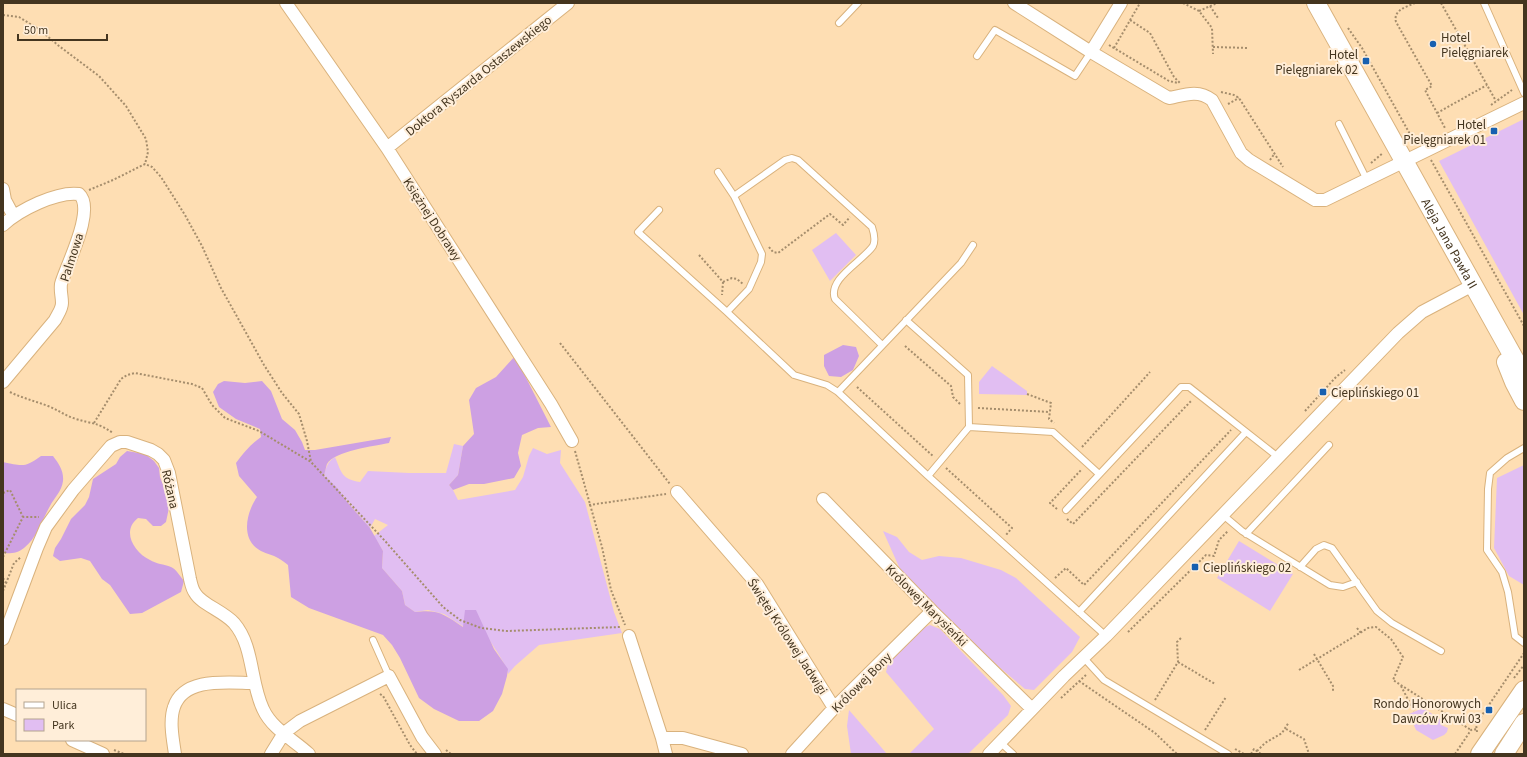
<svg xmlns="http://www.w3.org/2000/svg" width="1527" height="757" viewBox="0 0 1527 757" font-family="'Source Sans 3',sans-serif">
<rect width="100%" height="100%" fill="#fedeb3"/>
<path fill="#e1bef2" d="M1524,119V315L1439,161Z
M836,233L856,255L830,281L812,250Z
M992,366L1027,391V395L979,394V382Z
M454,444L463,446L458,475L449,485L453,490L458,500L515,490L523,477L529,456L533,448L547,454L561,450L560,463L585,502L614,612L622,633L539,645L515,666L508,674C508,666 491,644 486,634L464,627L444,614L428,610L415,612L405,605L402,591L382,568L383,551L374,536L388,525L375,519L370,528C355,511 341,492 324,476C326,468 327,462 335,457C342,474 342,479 360,482L368,471L409,473H446Z
M1524,465V585L1509,576L1494,548L1497,478Z
M883,531L897,537L909,552L922,560L939,556L961,558L1001,570L1016,578L1080,637L1072,652L1034,690L1025,689L940,617L904,578Z
M1239,541L1293,574L1270,611L1217,578Z
M930,625L940,629L1003,695L1011,706L1008,715L968,754H909L934,729L886,672L889,660L921,629Z
M1423,708L1443,721L1441,725L1448,728L1447,732L1444,735L1433,740L1416,730L1409,714Z
M849,710L887,754H851L847,726Z"/>
<path fill="#cda0e3" d="M843,345L856,347L859,356L853,370L841,377L829,376L824,366V355Z
M515,356L551,427L538,428L522,435L518,453L521,466L514,478L484,484H469L453,490L449,485L458,475L463,446L474,434L469,400L476,388L496,377Z
M224,381L245,383L262,381L271,391L282,419L295,430L302,442L305,450H315L391,437L389,443C375,446 334,451 327,464C326,467 325,472 324,476L336,487L349,504L370,528L383,551L382,568L402,591L405,605L415,612C439,609 445,615 463,627L465,610H476L494,649L508,669L507,676L502,694L493,711L479,721H459L434,709L419,698L400,658L392,645L383,635L309,608L291,597L288,565C285,563 282,560 278,558C273,555 267,554 261,551C240,540 246,513 257,497L239,476L236,463C243,453 251,444 261,437L260,429L236,419L219,407L213,392L218,384Z
M127,451L145,454L154,461L159,468L160,477L170,503L166,522L161,526H153L146,519L138,518C121,531 134,552 150,560C156,564 164,564 171,567C176,569 180,576 184,581L181,592L142,613L130,614L110,585L102,579L90,561L81,558L60,561L53,556L55,548L61,539L71,519L85,505L89,497L93,479L116,464L120,457Z
M41,456H53C59,464 64,471 63,481C62,491 54,498 50,506C42,520 37,538 24,548C18,553 10,554 3,553V462C22,466 25,468 41,456Z"/>
<g fill="none" stroke-linecap="round" stroke-linejoin="round">
<g stroke="#d9b27d" stroke-width="8">
<path id="lane" d="M1484,3L1524,93
M839,23L858,3
M977,56L995,30L1075,76L1091,52
M1339,124L1367,180
M718,172L734,196L762,254L761,262L749,289L727,312
M734,196L785,160L792,158L798,160L872,227C874,233 876,240 873,246C863,261 827,279 835,299L882,345
M659,210L638,232L727,312L794,375L827,385L838,392
M906,320L968,375L969,427
M1524,448L1507,458L1490,473L1488,489L1487,550L1502,572L1508,592L1515,636L1524,643
M1099,474L1053,432L969,427L928,476L1106,636
M928,476L838,392L961,263L973,245
M1066,510L1181,387H1189L1278,457
M1223,515L1242,531L1330,585L1343,587L1357,582
M1246,534L1329,445
M1300,567L1316,549L1324,545L1332,548L1377,611L1392,623L1441,651
M1079,612L1246,432
M373,640L389,676
M1083,657L1104,680L1228,754
M1001,743L1013,754"/>
</g>
<g stroke="#d9b27d" stroke-width="14">
<path id="street" d="M286,3L387,148L551,404L572,441
M1014,3L1091,52
M1121,3L1091,52L1167,97L1170,98C1184,95 1198,89 1212,100L1241,153L1249,160L1315,200H1325L1524,103
M387,148L568,3
M3,189L5,200L13,215
M3,225C19,210 57,191 79,194C96,209 66,266 61,284C60,291 62,296 62,303C62,309 58,314 55,320L3,382
M677,492L757,584L834,708
M823,499L932,611L1032,709
M629,636L662,738L666,754
M3,639L37,548L46,527L73,490L111,446L120,442H127L151,450L158,454L164,460L169,473L190,579C191,583 192,589 195,593C201,604 223,611 234,623C254,646 250,682 263,709C272,729 294,740 309,754
M3,709L17,715
M662,738H683L742,754
M72,740L103,754
M175,754C173,740 169,721 174,707C184,676 229,683 255,683
M271,754L284,733L300,721L389,676L422,737L435,754
M792,754L834,708L932,611
M989,754L1064,676L1106,636L1398,333L1422,312L1473,285"/>
</g>
<g stroke="#d9b27d" stroke-width="20">
<g id="secondary">
<path id="s1" d="M1316,3L1524,376"/>
<path d="M1506,362L1514,382L1524,401"/>
<path d="M1480,754L1524,690"/>
<path d="M1504,754L1524,723"/>
</g>
</g>
<path stroke="#a58d6c" stroke-width="2" stroke-dasharray="2 2" stroke-linecap="butt" d="M1183,3L1199,11L1212,28L1213,54
M1415,3C1406,7 1393,10 1396,22L1432,86L1425,90L1445,128
M1441,3L1496,101
M1210,6L1218,18
M1199,11L1217,3
M3,15L19,17L40,30L59,46L99,76L126,106L146,139L148,152L145,164
M1130,20L1150,33L1174,77L1181,84
M1348,28L1362,48L1411,136L1420,140
M1109,45L1169,81L1178,83
M1213,47L1249,48
M1114,48L1140,3
M1221,92L1234,95L1239,98L1283,167
M1228,104L1239,98
M1491,105L1512,90
M1437,113L1487,85
M1270,160L1275,153
M1431,160L1524,326
M1371,163L1383,153
M89,190L113,180L145,164L152,167L161,177L185,215L202,246L221,288L264,365L282,393L299,414L307,441L311,462
M769,247L773,252L778,253L830,214L843,225L850,217
M699,255L723,282L722,295
M723,282L732,278L737,279L743,284
M560,343L670,484
M905,346L951,386L953,397L960,404
M857,387L934,457
M10,392C22,398 35,401 48,406C58,410 66,416 76,419C92,424 97,422 113,433
M1027,394L1051,403L1049,419L1054,423
M978,408L1050,412
M1305,411L1336,377L1345,370
M94,423L121,379L127,375L135,373L192,384L202,388L212,405L225,418L259,431L311,462L386,542L443,607L460,620L481,628L507,631L621,627
M1082,447L1150,372
M575,451L602,547L611,590L625,625
M946,468L1012,528L1006,535
M3,493L10,490L23,517
M589,505L666,494
M1057,509L1050,503L1082,469
M1067,519L1073,524L1192,400
M3,557L23,517H39
M3,578L6,583
M1055,578L1066,568L1084,585L1231,430
M3,591L14,563L21,557
M1357,628L1361,633
M1128,632L1206,555L1214,556L1219,540L1228,531
M1314,654L1333,686V691
M1178,662L1215,684
M1299,670L1368,628L1376,627L1391,639L1403,657L1393,680L1471,730
M1514,678L1524,665
M1079,681L1155,733L1177,754
M1401,686L1414,711
M380,694L383,696L410,745L417,754
M1061,698L1087,674
M1155,700L1178,662L1177,642L1181,638
M1286,729L1304,739L1309,754
M1205,730L1226,697
M1477,732L1476,724L1524,653
M1235,749L1244,754
M114,750L124,754
M446,750L451,754
M1257,751L1265,743L1282,733L1289,722
M1251,754L1254,749L1261,754
M1455,754L1471,730L1477,729"/>
<use href="#lane" stroke="#fff" stroke-width="6"/>
<use href="#street" stroke="#fff" stroke-width="12"/>
<use href="#secondary" stroke="#fff" stroke-width="18"/>
</g>
<g fill="#1760b0" stroke="#ffeed9" stroke-width="1.5">
<circle cx="1433" cy="44" r="4"/>
<rect x="1362" y="57" width="8" height="8" rx="2"/>
<rect x="1490" y="127" width="8" height="8" rx="2"/>
<rect x="1319" y="388" width="8" height="8" rx="2"/>
<rect x="1191" y="563" width="8" height="8" rx="2"/>
<rect x="1485" y="706" width="8" height="8" rx="2"/>
</g>
<g text-anchor="middle" stroke-width="4" stroke-linejoin="round" paint-order="stroke">
<g font-size="13" fill="#44351f" stroke="#ffeed9" text-anchor="start">
<text x="1441" y="42">Hotel<tspan x="1441" dy="15">Pielęgniarek</tspan></text>
<text x="1358" y="59" text-anchor="end">Hotel<tspan x="1358" dy="15">Pielęgniarek 02</tspan></text>
<text x="1486" y="129" text-anchor="end">Hotel<tspan x="1486" dy="15">Pielęgniarek 01</tspan></text>
<text x="1331" y="397">Cieplińskiego 01</text>
<text x="1203" y="572">Cieplińskiego 02</text>
<text x="1481" y="708" text-anchor="end">Rondo Honorowych<tspan x="1481" dy="15">Dawców Krwi 03</tspan></text>
</g>
<g font-size="13" fill="#44351f" stroke="#ffeed9">
<text transform="translate(478 75) rotate(-39)" y="5">Doktora Ryszarda Ostaszewskiego</text>
<text transform="translate(433 219) rotate(57)" y="5">Księżnej Dobrawy</text>
<text dy="5" stroke="none"><textPath href="#s1" startOffset="275">Aleja Jana Pawła II</textPath></text>
<text transform="translate(71 257) rotate(-72)" y="5">Palmowa</text>
<text transform="translate(171 489) rotate(77)" y="5">Różana</text>
<text transform="translate(927 605) rotate(45)" y="5">Królowej Marysieńki</text>
<text transform="translate(788 636) rotate(57)" y="5">Świętej Królowej Jadwigi</text>
<text transform="translate(861 682) rotate(-45)" y="5">Królowej Bony</text>
</g>
</g>
<rect width="1527" height="757" fill="none" stroke="#44351f" stroke-width="8"/>
<rect x="16" y="689" width="130" height="52" fill="#ffeed9" stroke="#b4a48f"/>
<rect x="24" y="702" width="20" height="6" fill="#ffffff" stroke="#b4a48f"/>
<text x="52" y="709" font-size="12" fill="#44351f">Ulica</text>
<rect x="24" y="719" width="20" height="12" fill="#e1bef2" stroke="#b4a48f"/>
<text x="52" y="729" font-size="12" fill="#44351f">Park</text>
<path d="M18 34v6h89v-6" fill="none" stroke="#44351f" stroke-width="2"/>
<text x="24" y="34" font-size="12" fill="#44351f" stroke="#ffeed9" stroke-width="3" paint-order="stroke">50 m</text>
</svg>
